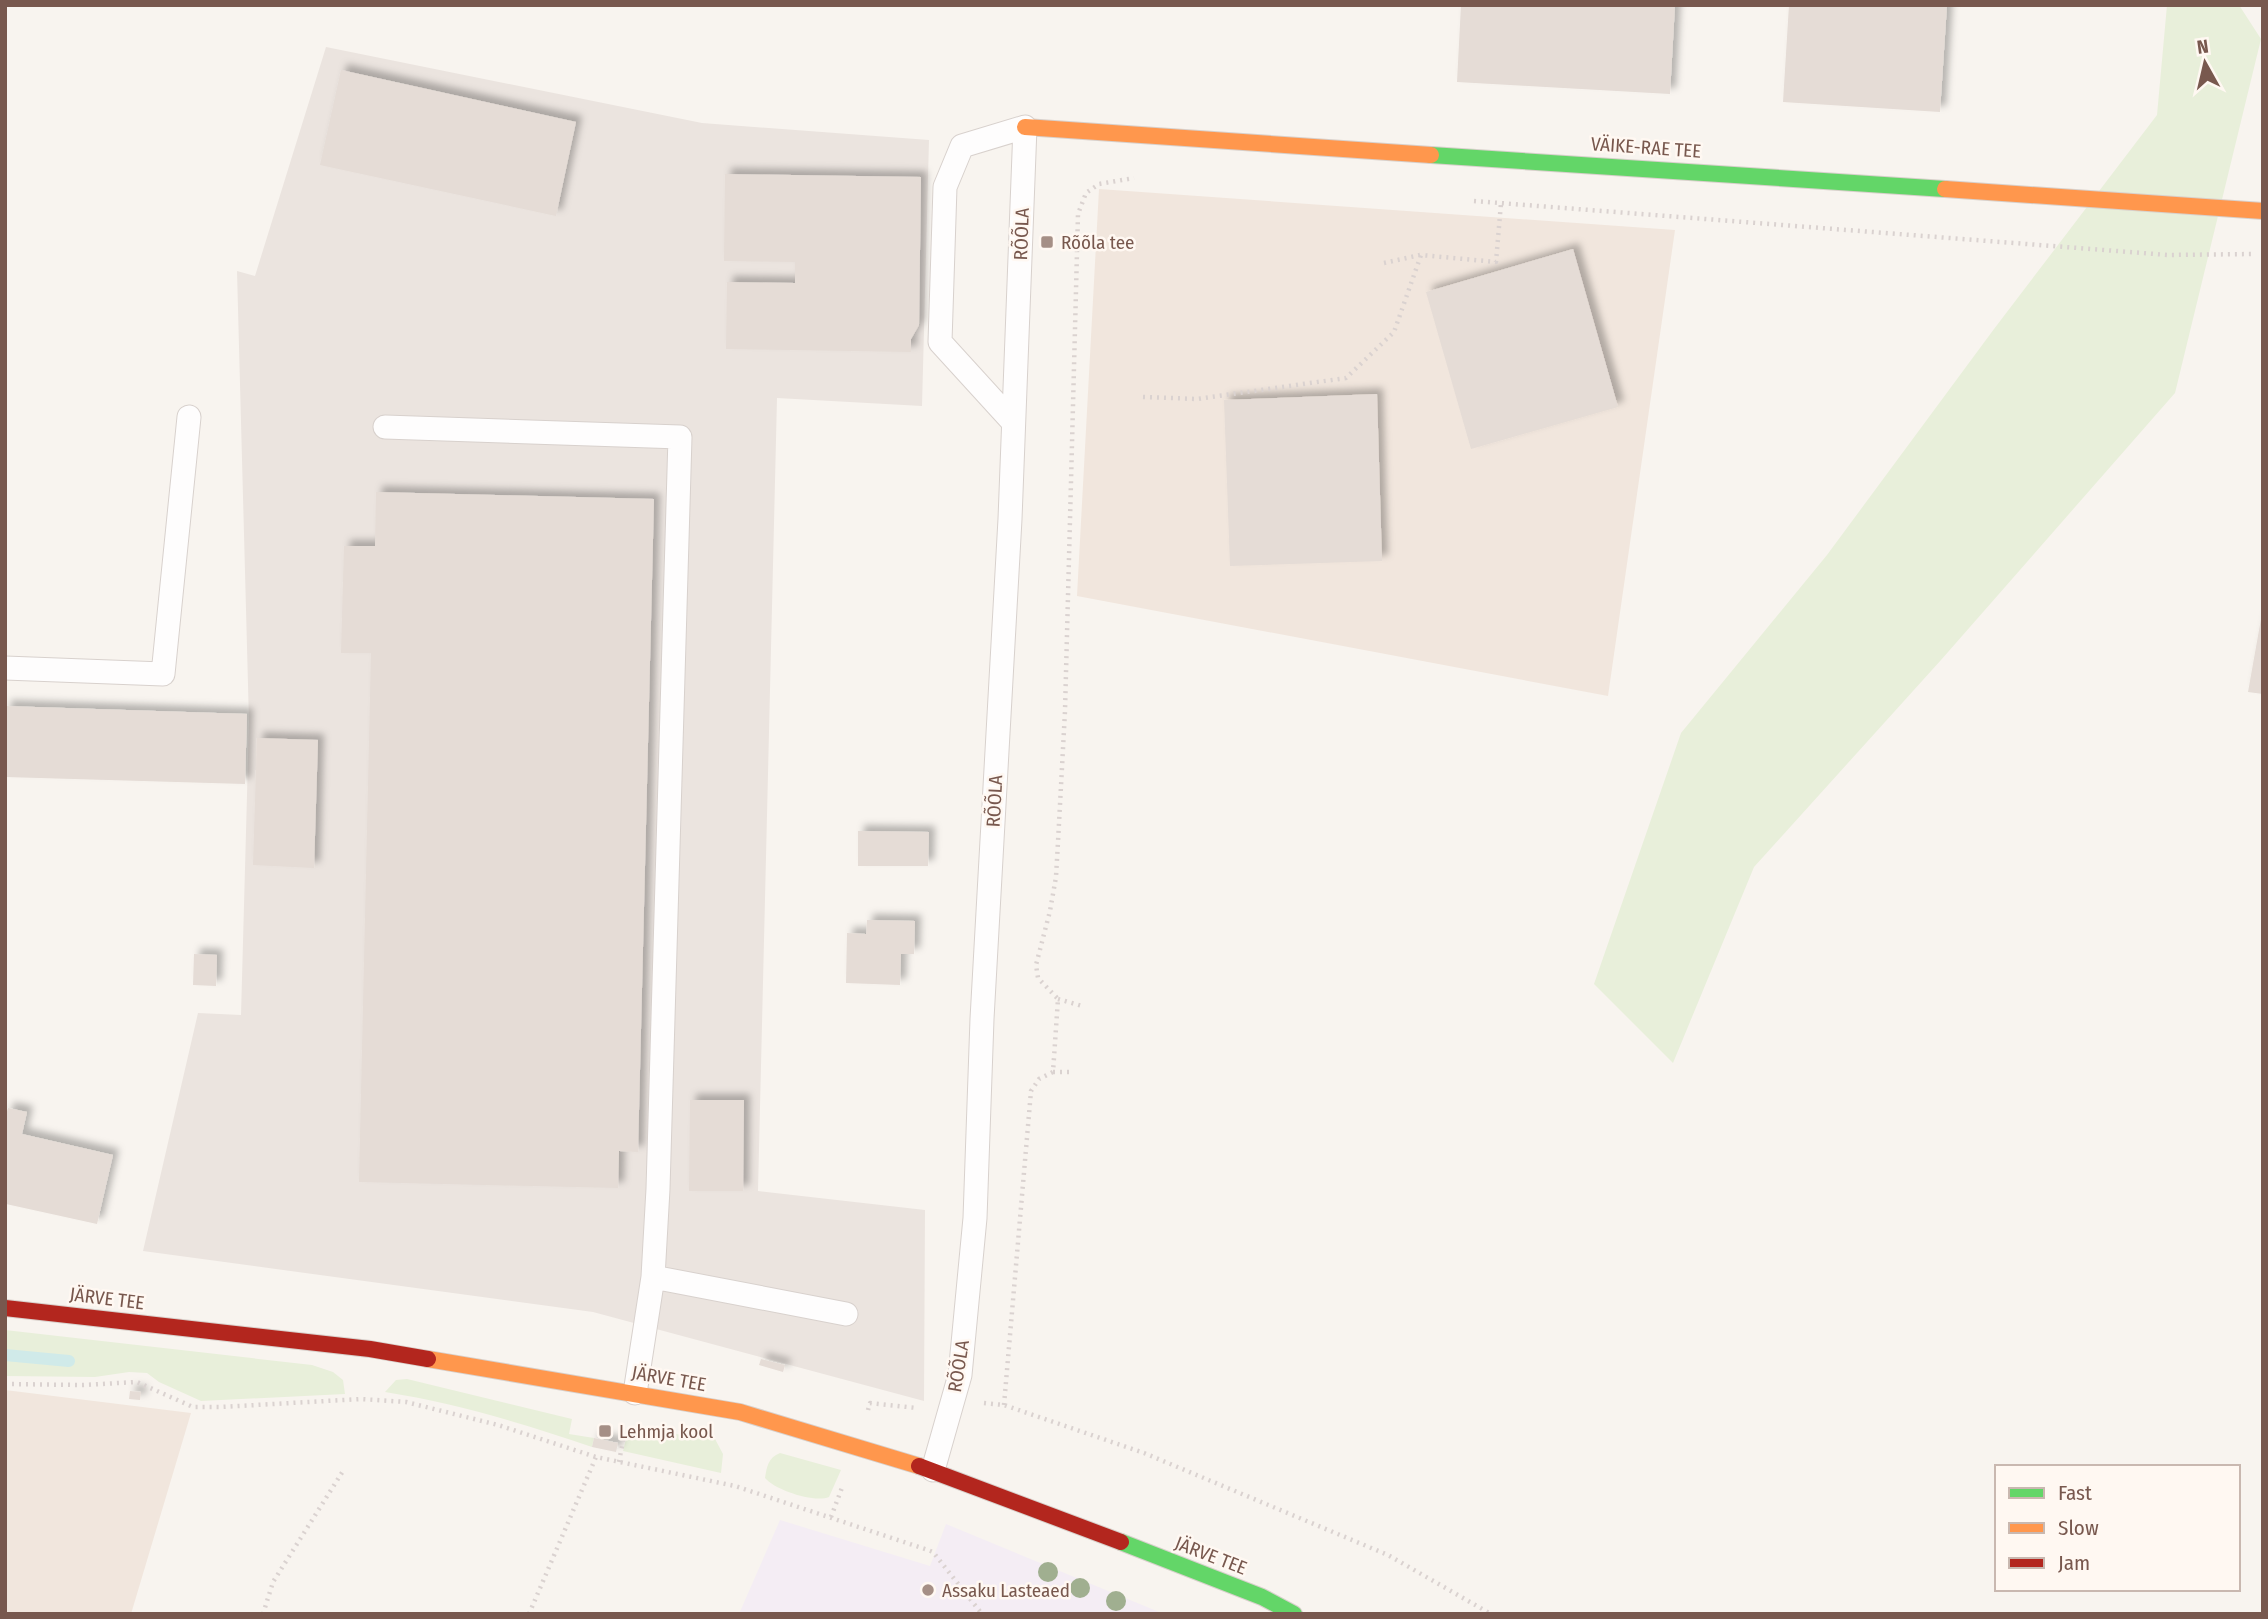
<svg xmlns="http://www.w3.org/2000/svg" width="2268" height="1619" viewBox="0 0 2268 1619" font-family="'Fira Sans Condensed',sans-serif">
<defs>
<filter id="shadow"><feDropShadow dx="6" dy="-6" stdDeviation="3.5" flood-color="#0004"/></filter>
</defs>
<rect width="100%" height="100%" fill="#f8f4ef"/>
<path fill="#f1e6dd" d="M1099,189L1675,230L1608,696L1077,596Z
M5,1390L191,1413L131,1614H5Z"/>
<path fill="#ebe4df" d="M326,47L702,123L929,140L922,406L777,398L758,1191L925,1210L924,1401L593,1312L143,1251L198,1013L241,1015L249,722L237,271L255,276Z"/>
<path fill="#f4edf4" d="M780,1520L930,1566L946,1524L1164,1614H739Z"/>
<path fill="#e8efda" d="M2167,5H2239L2261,39L2175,393L1941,660L1754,867L1673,1063L1594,984L1681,733L1827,555L1994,329L2157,115Z
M5,1330L312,1365L333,1372L343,1380L345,1394L201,1401L159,1382L147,1373L129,1372L95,1377L5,1376Z
M407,1379L572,1419L569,1434L594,1438L592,1447C525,1424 455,1403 385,1392L396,1380Z
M635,1428L669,1435L693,1433L715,1439L723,1454L721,1473L623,1451L626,1439H632Z
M780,1453L841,1470L829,1497C814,1503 775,1490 765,1478C767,1466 768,1458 780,1453Z"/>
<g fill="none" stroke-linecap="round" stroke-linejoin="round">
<path stroke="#d0eae9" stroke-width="12" d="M5,1355L69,1361"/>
</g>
<path fill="#e5dcd6" filter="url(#shadow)" d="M1461,5H1675L1670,94L1457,82Z
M1789,5H1947L1940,112L1783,102Z
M341,70L576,122L556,216L320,165Z
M725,174L921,177L919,325L911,339V352L726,349L727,282L795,283V262L724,261Z
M1573,249L1618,407L1471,449L1426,292Z
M1377,394L1382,561L1230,566L1224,400Z
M376,492L654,499L638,1152L619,1151L618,1188L359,1182L371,653H341L344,546H375Z
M2261,619H2263V694L2248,692Z
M5,706L247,714L245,784L5,777Z
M257,738L318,740L314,868L253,865Z
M858,831L929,832L928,866H858Z
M867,920L915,921L914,954H901L900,985L846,983L847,933L866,934Z
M194,954L217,955L216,986L193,985Z
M690,1100H744L743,1191H689Z
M8,1108L27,1112L22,1134L113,1155L97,1224L6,1204L5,1119Z
M761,1359L785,1365L783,1372L759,1365Z
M130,1391L141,1392L140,1400L129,1399Z
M594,1438L618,1443L616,1452L592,1447Z"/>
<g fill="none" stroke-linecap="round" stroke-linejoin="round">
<g stroke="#d8d1cd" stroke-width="25">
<path id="lane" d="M385,427L680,437L658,1189L653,1277L635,1393
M5,668L163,674L189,417
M653,1277L846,1314
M933,1470L960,1375L975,1218L982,1019L1010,519L1025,127L962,146L945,187L940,342L1013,422"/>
</g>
<g stroke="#d8d0cb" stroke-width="18">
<path id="fast" d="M1431,155L1945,189
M1121,1542L1262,1597L1294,1614"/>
</g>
<g stroke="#d8d0cb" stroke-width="18">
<path id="slow" d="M1025,127L1431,155
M1945,189L2263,211
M428,1359L740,1412L919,1466"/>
</g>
<g stroke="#d8d0cb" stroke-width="18">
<path id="jam" d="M5,1308L370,1349L428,1359
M919,1466L1121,1542"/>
</g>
<path stroke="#dad2d0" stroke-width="4.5" stroke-dasharray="2 5" stroke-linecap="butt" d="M1474,201L2168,255L2254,254
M1384,263L1420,255
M1143,397L1197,399L1346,378L1394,332L1421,255L1496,262L1501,203
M1058,999L1082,1006
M1053,1072H1073
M5,1384L83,1385L137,1382L193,1407H221L361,1399L406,1402L498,1425L596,1457L735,1486L928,1550L933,1552L982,1614
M984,1403L1004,1405L1144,1453L1388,1555L1491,1614
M1004,1405L1031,1091L1039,1079L1053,1072L1058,999L1038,978L1036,965L1050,911L1056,877L1058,842L1065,711L1078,214L1086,193L1099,184L1134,178
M868,1410L870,1403L917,1408
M619,1462L624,1435L621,1434
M831,1517L843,1485
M263,1614L273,1582L343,1471
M529,1614L596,1457"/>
<use href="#lane" stroke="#fefdfd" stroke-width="23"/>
<use href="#fast" stroke="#63d668" stroke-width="16"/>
<use href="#slow" stroke="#ff974d" stroke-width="16"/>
<use href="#jam" stroke="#b3261e" stroke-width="16"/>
</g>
<g fill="#a0af90">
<circle cx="1048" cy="1572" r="10"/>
<circle cx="1080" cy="1588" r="10"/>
<circle cx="1116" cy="1601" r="10"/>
</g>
<g fill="#a58f86" stroke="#fff8f2" stroke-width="2.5">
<rect x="1040" y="235" width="14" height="14" rx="3.5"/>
<rect x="598" y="1424" width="14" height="14" rx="3.5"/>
<circle cx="928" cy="1590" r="7"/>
</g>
<g text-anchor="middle" stroke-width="5" stroke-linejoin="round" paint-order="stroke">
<g font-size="19" fill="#78584e" stroke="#fff8f2">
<text transform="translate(1646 147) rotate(4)" y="7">VÄIKE-RAE TEE</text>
<text transform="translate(1021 234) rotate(-88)" y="7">RÕÕLA</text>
<text transform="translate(994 801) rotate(-87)" y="7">RÕÕLA</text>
<text transform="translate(107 1298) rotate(7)" y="7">JÄRVE TEE</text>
<text transform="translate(958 1366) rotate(-81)" y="7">RÕÕLA</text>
<text transform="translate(669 1378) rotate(10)" y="7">JÄRVE TEE</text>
<text transform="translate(1211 1555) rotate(21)" y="7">JÄRVE TEE</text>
</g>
<g font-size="19" fill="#78584e" stroke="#fff8f2" text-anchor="start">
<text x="1061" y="249">Rõõla tee</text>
<text x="619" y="1438">Lehmja kool</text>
<text x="942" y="1597">Assaku Lasteaed</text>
</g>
</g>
<rect width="2268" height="1619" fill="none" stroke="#78584e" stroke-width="14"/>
<rect x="1995" y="1465" width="245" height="126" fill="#fff8f2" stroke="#c9b8b0" stroke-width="2"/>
<rect x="2009" y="1488" width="35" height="10" fill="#63d668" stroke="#c9b8b0" stroke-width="2"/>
<text x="2058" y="1500" font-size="21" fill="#78584e">Fast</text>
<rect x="2009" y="1523" width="35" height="10" fill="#ff974d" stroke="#c9b8b0" stroke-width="2"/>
<text x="2058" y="1535" font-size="21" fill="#78584e">Slow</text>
<rect x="2009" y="1558" width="35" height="10" fill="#b3261e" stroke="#c9b8b0" stroke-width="2"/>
<text x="2058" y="1570" font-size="21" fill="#78584e">Jam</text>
<g transform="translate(2205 63) rotate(352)" stroke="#fff8f2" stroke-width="5" paint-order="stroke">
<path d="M0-5L12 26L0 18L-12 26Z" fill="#78584e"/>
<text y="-10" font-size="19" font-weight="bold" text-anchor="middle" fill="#78584e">N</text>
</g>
</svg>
